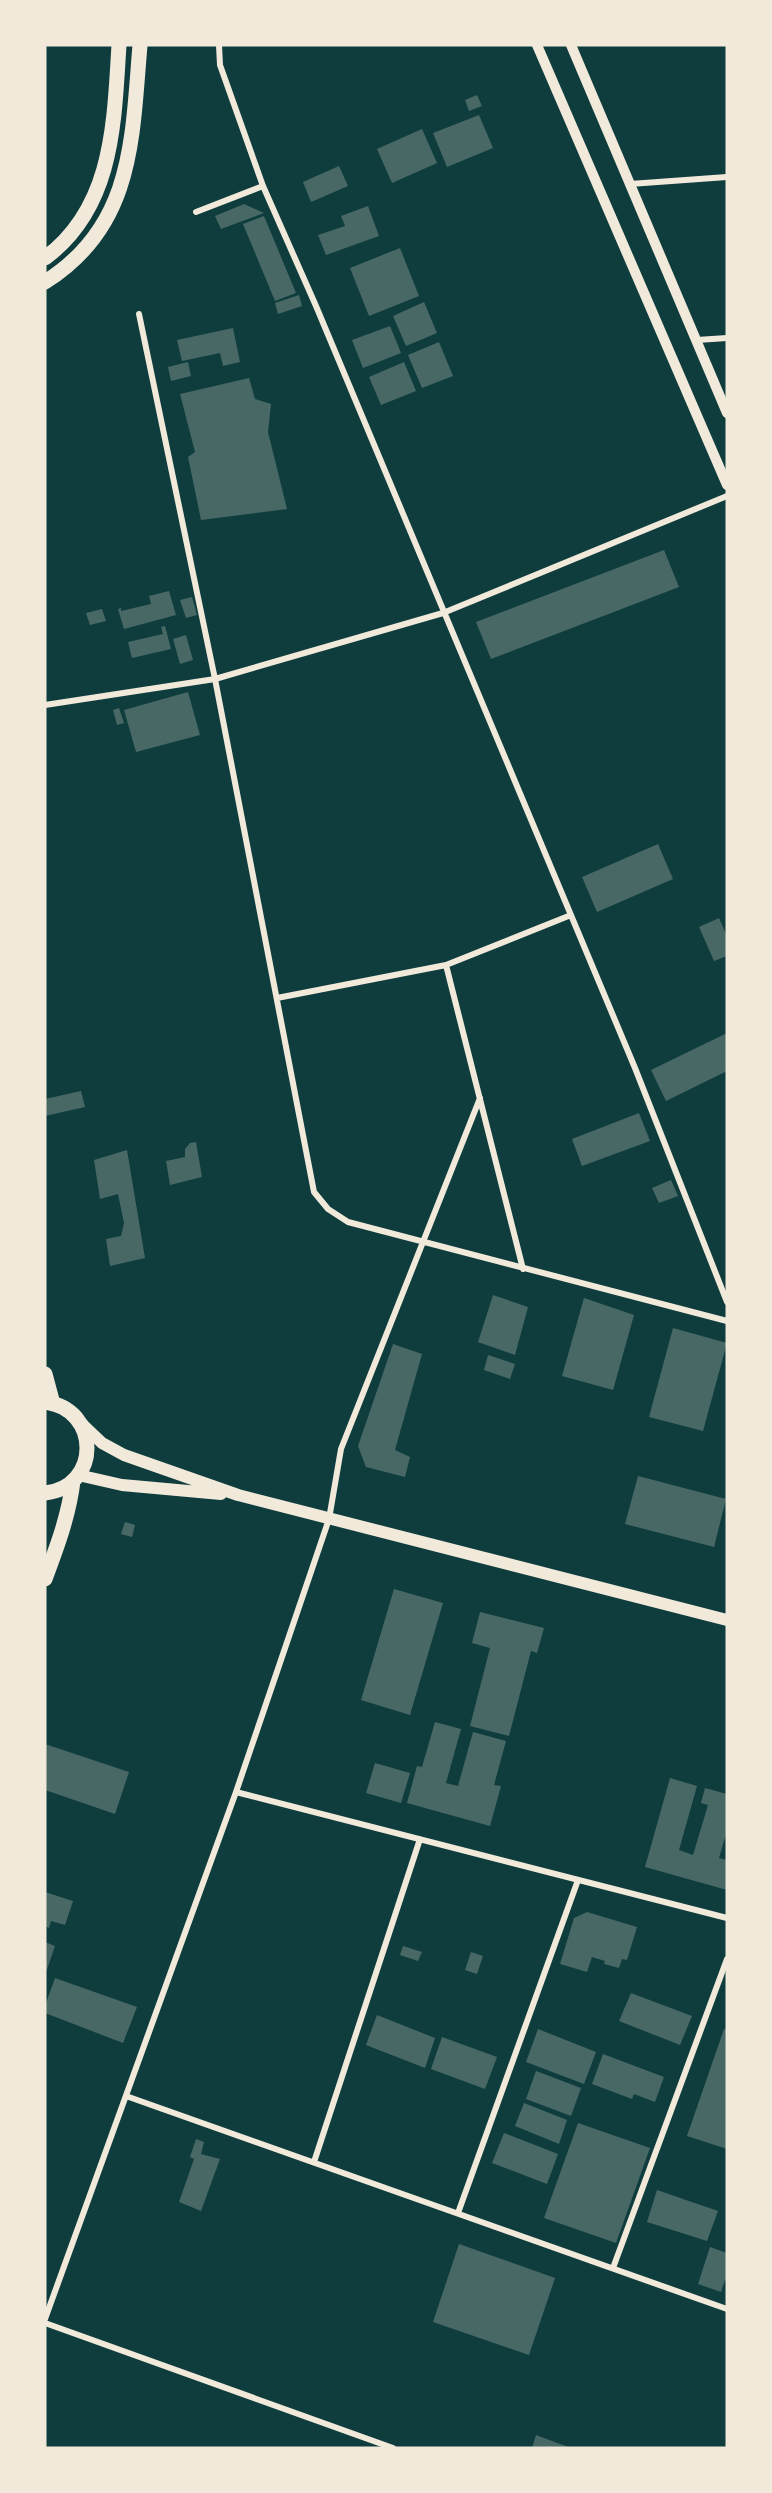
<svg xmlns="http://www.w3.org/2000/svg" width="772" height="2493" viewBox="0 0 772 2493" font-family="'Nunito Sans',sans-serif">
<rect width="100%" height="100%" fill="#0f3d3e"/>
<path fill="#486865" d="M477,95L482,106L469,111L465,100Z
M479,115L493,148L447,167L433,133Z
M422,129L437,163L392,183L377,149Z
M339,166L348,186L311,202L303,182Z
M244,204L264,213L221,229L215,216Z
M368,206L379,236L326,255L318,235L345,226L341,216Z
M264,216L296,293L275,301L243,224Z
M400,248L419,296L369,316L350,268Z
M299,295L302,306L278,314L275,303Z
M424,302L437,333L406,346L393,316Z
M390,326L401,353L363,368L352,340Z
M233,328L240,362L223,366L220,353L182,361L177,340Z
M439,342L453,376L422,388L408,355Z
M188,362L191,376L171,381L168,367Z
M404,362L416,391L381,405L369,377Z
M249,378L255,399L271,404L268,432L287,509L201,520L188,457L195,452L180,394Z
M664,550L679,587L491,659L476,622Z
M169,591L176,615L124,629L118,609L121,608V611L151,604L149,596Z
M192,597L197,615L186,618L180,600Z
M102,609L106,621L90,625L86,613Z
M165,626L171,649L132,658L128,642L163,634L161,627Z
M186,635L193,660L180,664L173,639Z
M188,692L200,735L136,752L124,710Z
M119,708L124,723L117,725L113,710Z
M658,844L673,879L597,912L582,877Z
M719,918L727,936V956L714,961L699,927Z
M727,1033V1071L666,1101L651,1070Z
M81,1091L85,1107L45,1116V1099Z
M639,1113L650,1141L582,1166L572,1139Z
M196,1142L202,1177L170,1185L166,1161L185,1157V1149L190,1143Z
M127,1150L145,1258L110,1266L106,1239L121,1236L124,1223L118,1194L100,1199L94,1160Z
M671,1180L678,1196L659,1203L652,1188Z
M493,1295L528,1307L515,1355L478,1342Z
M584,1298L634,1315L613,1390L562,1376Z
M673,1328L727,1343L703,1431L649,1417Z
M393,1344L422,1354L395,1450L410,1457L405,1477L366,1467L358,1446Z
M488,1355L515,1364L510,1379L484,1370Z
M638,1476L726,1499L714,1547L625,1524Z
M125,1522L135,1525L132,1537L121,1534Z
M394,1589L443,1603L410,1715L361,1700Z
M480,1612L544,1628L537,1653L531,1651L509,1736L470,1726L490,1648L472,1643Z
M435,1722L461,1729L446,1783L458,1786L473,1732L506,1741L494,1785L501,1786L490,1826L407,1803L417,1766L422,1767Z
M45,1744L129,1772L115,1814L45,1790Z
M375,1763L410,1773L401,1803L366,1793Z
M670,1778L697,1786L679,1850L693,1855L708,1805L701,1803L705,1788L727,1794V1831L719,1858L727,1860V1890L645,1867Z
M45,1892L73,1901L65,1925L51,1921L49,1928L45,1926Z
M587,1912L637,1927L627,1960L622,1959L619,1968L604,1964L605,1961L592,1957L587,1972L560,1964L574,1918Z
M45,1942L55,1946L45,1975Z
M403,1946L422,1952L418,1961L400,1955Z
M471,1952L483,1956L477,1974L465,1970Z
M55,1978L137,2007L123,2043L45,2013V2006Z
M631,1993L692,2016L680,2045L619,2021Z
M377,2015L435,2038L425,2068L366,2045Z
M538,2029L596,2052L584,2084L526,2062Z
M724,2029L727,2030V2149L687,2136Z
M442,2037L497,2057L485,2089L431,2069Z
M603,2054L664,2077L655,2102L634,2094L632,2099L592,2084Z
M536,2071L581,2088L571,2116L526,2099Z
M524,2103L567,2120L559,2144L515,2126Z
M578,2123L650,2148L616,2243L544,2218Z
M504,2133L558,2154L547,2184L492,2163Z
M196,2139L204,2142L201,2154L220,2159L201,2211L179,2202L194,2159L190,2157Z
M657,2190L718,2211L707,2241L647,2222Z
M459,2244L555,2278L529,2355L433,2322Z
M710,2247L727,2253V2281L725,2280L721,2292L698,2284Z
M536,2435L571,2448H532Z"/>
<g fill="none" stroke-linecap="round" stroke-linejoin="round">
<path stroke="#f1e9da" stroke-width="6" d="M219,45L220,65L263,186L316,306L635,1068L727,1302
M630,184L727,177
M196,212L263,186
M139,314L215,679L314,1192L328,1209L348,1222L727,1321
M697,340L727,338
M45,705L215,679L443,613L727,496
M446,965L523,1269
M277,998L446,965L571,915
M236,1792L727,1918
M126,2096L727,2309
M314,2162L420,1839
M458,2213L578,1880
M613,2268L727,1959
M45,2319L236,1792L329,1519L341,1449L480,1098
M45,2323L393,2448"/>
<path stroke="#f1e9da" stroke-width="10" d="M537,45L727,485
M571,45L727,413"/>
<path stroke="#f1e9da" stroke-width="12" d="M81,1423L102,1443L124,1455L238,1495L727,1620
M78,1475L122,1485L221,1494"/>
<path stroke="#f1e9da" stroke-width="15" d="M45,258C114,207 114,122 119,45
M45,282C134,226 132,139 140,45
M45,1374L53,1404
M45,1402C101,1409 101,1487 45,1493
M45,1579C57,1547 69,1515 73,1481"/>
</g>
<rect width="772" height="2493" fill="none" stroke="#f1e9da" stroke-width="93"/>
</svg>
